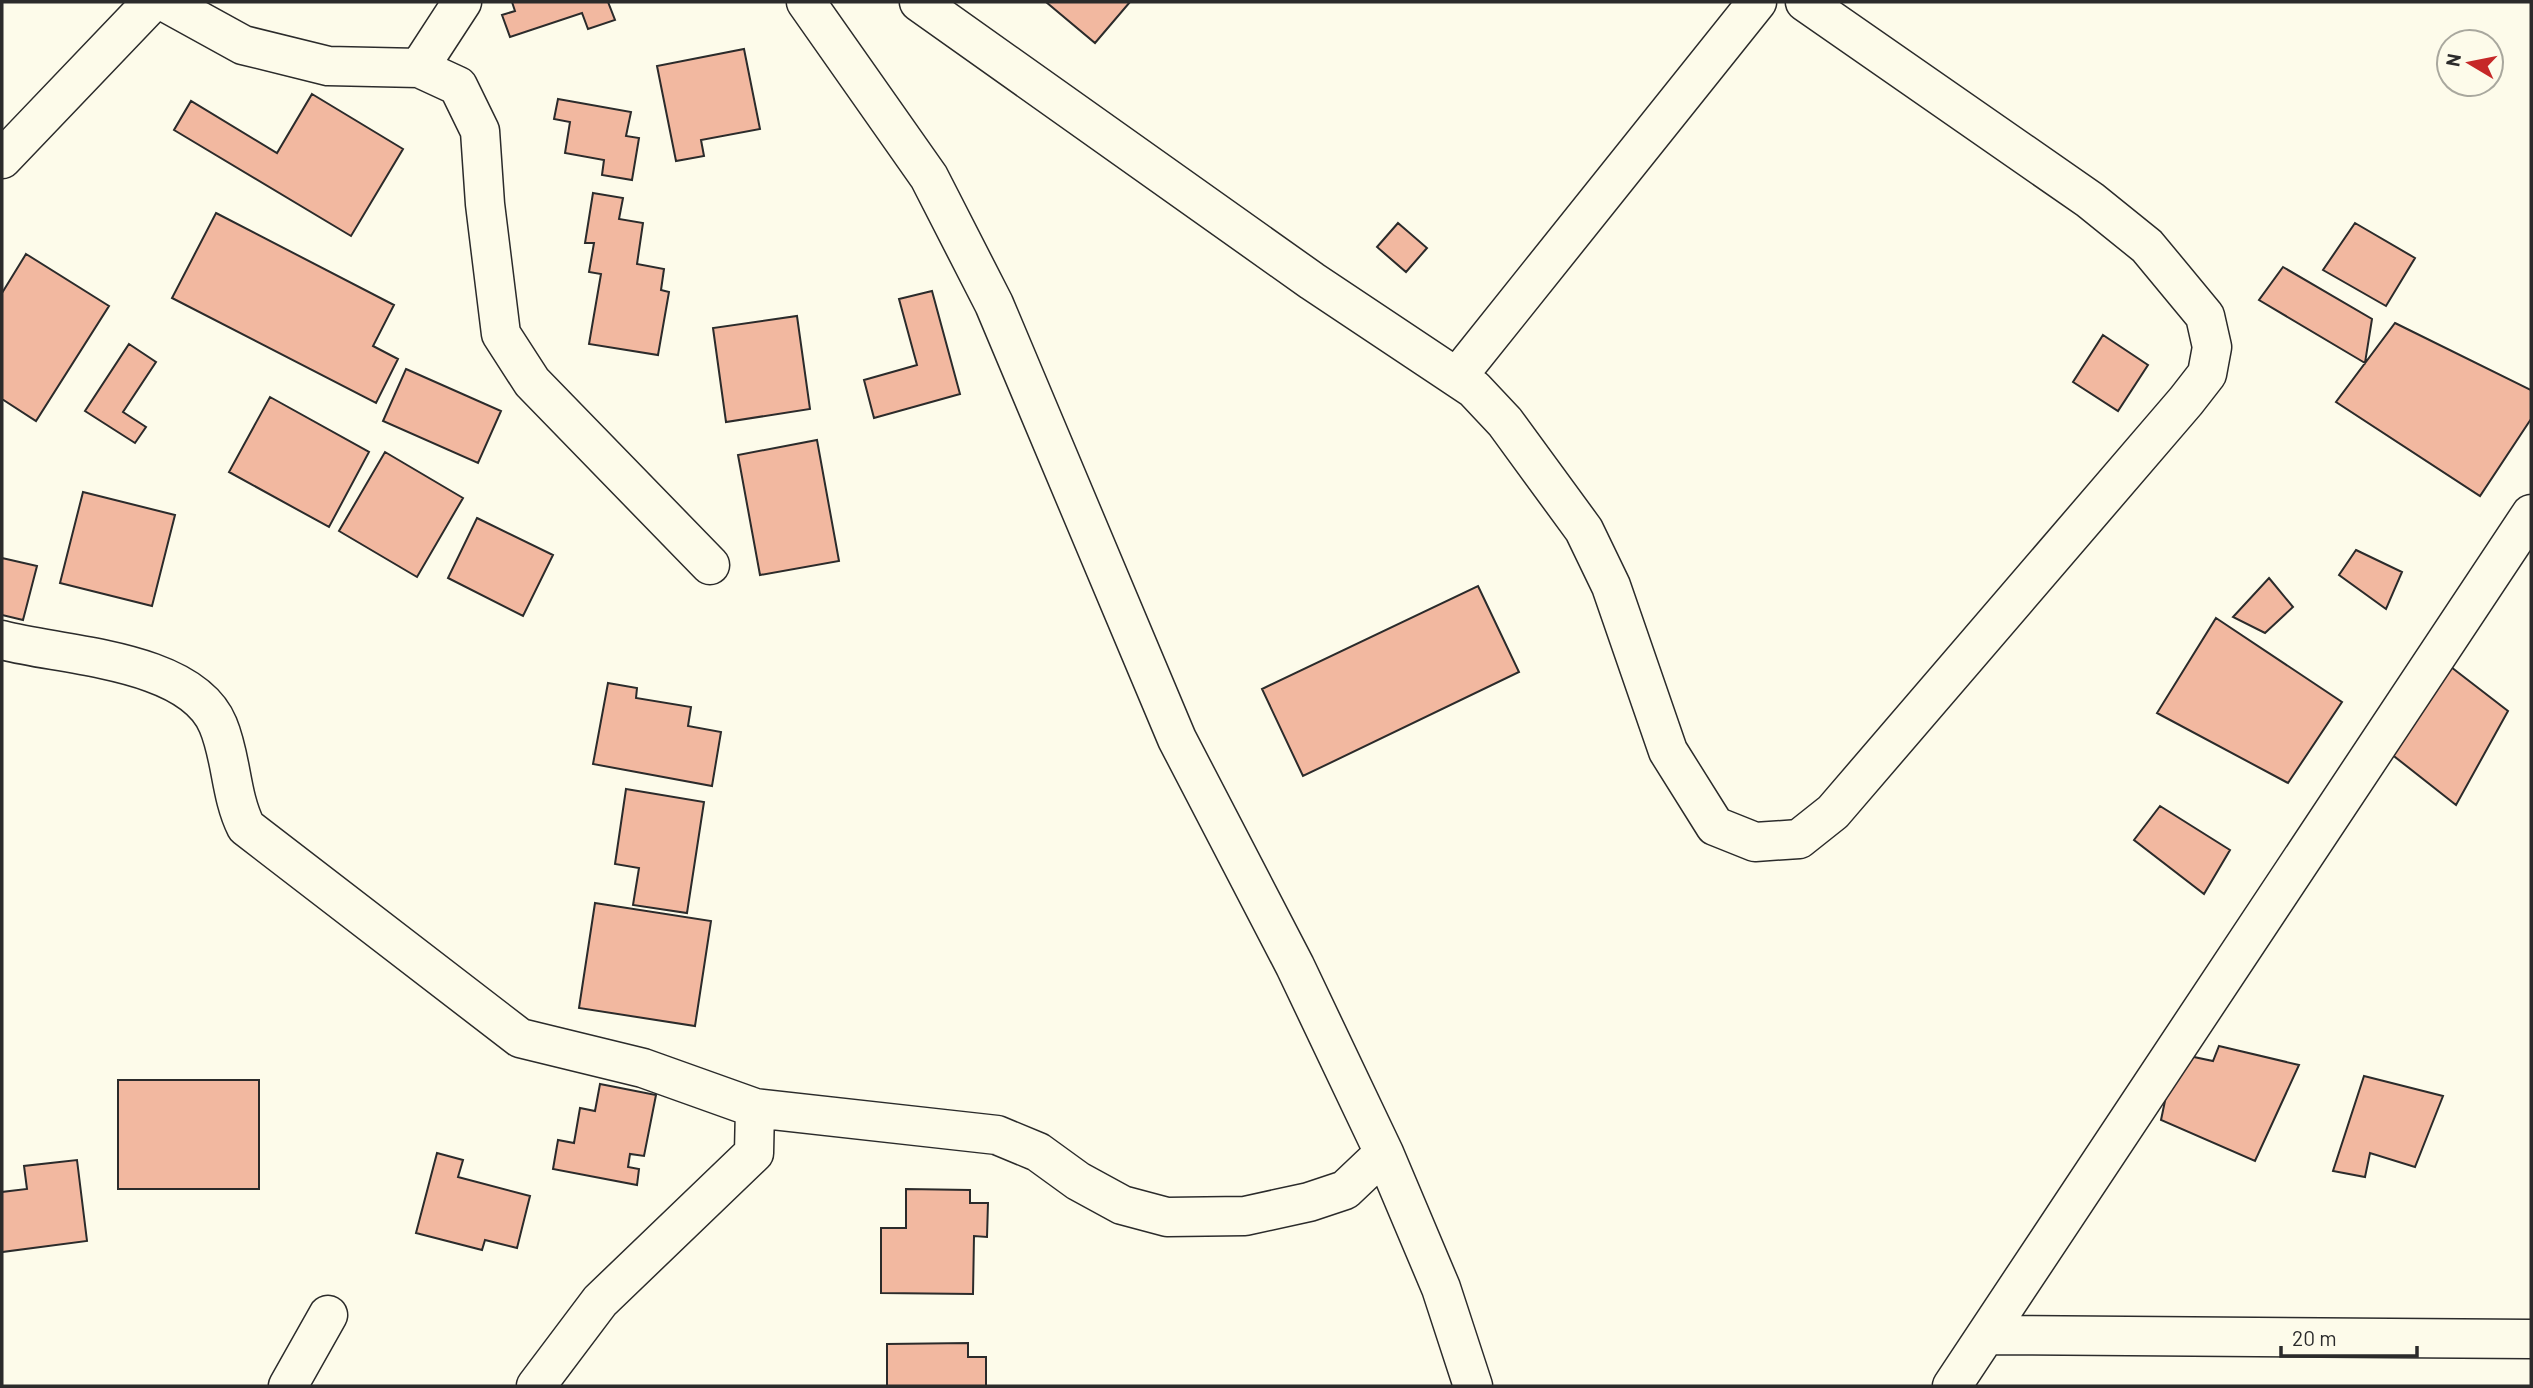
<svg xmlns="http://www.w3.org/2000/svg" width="2533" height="1388" viewBox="0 0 2533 1388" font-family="Barlow,sans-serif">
<rect width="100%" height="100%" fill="#fdfbea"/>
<path fill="#f2b8a0" stroke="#2b2b2b" stroke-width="2" d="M512,2H608L615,20L588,29L582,13L510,37L502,15L515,11Z
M1046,2H1130L1095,43Z
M744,49L760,129L701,140L704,156L676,161L657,66Z
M312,94L403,149L351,236L174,130L191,101L277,153Z
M558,99L631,112L626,136L639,138L632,180L602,175L604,160L565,153L570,122L554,119Z
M593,193L623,198L619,219L643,223L637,264L664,269L661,290L669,292L658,355L589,344L601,274L589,272L594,243H585Z
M216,213L394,305L373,346L398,359L376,403L172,298Z
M1398,223L1427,248L1406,272L1377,247Z
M2355,223L2415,258L2386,306L2323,270Z
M26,254L109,306L36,421L2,399V293Z
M2283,267L2372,319L2365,363L2259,300Z
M932,291L960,394L874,418L864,380L917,365L899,299Z
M797,316L810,409L726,422L713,328Z
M2395,323L2531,390V419L2480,496L2336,402Z
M2103,335L2148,365L2118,411L2073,382Z
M129,344L156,362L123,412L146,427L135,443L85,411Z
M406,369L501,411L478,463L383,421Z
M270,397L369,452L329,527L229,472Z
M817,440L839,561L760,575L738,455Z
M385,452L463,498L417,577L339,531Z
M83,492L175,515L152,606L60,583Z
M477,518L553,555L523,616L448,578Z
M2356,550L2402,572L2386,609L2339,575Z
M2,558L37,566L23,620L2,615Z
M2269,578L2293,607L2265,633L2233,617Z
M1478,586L1519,672L1303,776L1262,689Z
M2216,618L2342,702L2288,783L2157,713Z
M2451,667L2508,711L2456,805L2390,753Z
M608,683L637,688L636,698L691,707L688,726L721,732L712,786L593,764Z
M626,789L704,802L687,913L633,905L639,868L615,864Z
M2160,806L2230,850L2204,894L2134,840Z
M595,903L711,921L695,1026L579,1008Z
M2219,1046L2299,1065L2255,1161L2161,1120L2175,1053L2213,1061Z
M2364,1076L2443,1096L2415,1167L2370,1153L2365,1177L2333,1171Z
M118,1080H259V1189H118Z
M600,1084L656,1095L644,1156L630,1154L628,1167L639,1169L637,1185L553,1169L558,1140L574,1143L580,1108L595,1111Z
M437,1153L463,1160L458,1177L530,1196L517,1248L485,1240L482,1250L416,1233Z
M77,1160L87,1241L2,1252V1192L27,1189L24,1166Z
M906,1189L970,1190V1203H988L987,1237L974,1236L973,1294L881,1293V1228H906Z
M968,1343V1357H986V1386H887V1344Z"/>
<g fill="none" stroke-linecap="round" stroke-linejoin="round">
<g stroke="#2b2b2b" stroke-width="41">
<path id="minor" d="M165,2L243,45L328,66L419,68L458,86L480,131L485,204L501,334L532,382L710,565
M806,2L929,177L994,304L1177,739L1295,966L1384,1153L1441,1288L1473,1386
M919,2L1312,281L1474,389L1505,422L1584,530L1611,586L1668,751L1715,826L1755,842L1799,839L1833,812L2186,401L2207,374L2212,347L2205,316L2147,246L2090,200L1805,2
M419,68L462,2
M1457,377L1757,2
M2,640C62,656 191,659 218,725C232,758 230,795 246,827L520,1038L643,1068L755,1108L754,1153L600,1301L536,1386
M755,1108L997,1135L1038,1152L1078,1181L1122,1205L1167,1217L1245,1216L1309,1202L1345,1190L1384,1153
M1987,1335L2531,1339
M288,1386L328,1315
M1952,1386L2531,514"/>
</g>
<g stroke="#2b2b2b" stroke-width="41">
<path id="major" d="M2,159L152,2"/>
</g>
<use href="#minor" stroke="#fdfbea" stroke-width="38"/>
<use href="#major" stroke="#fdfbea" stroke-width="38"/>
</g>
<rect width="2533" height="1388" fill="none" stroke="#2b2b2b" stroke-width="7"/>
<g transform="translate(2470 63) rotate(280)"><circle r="33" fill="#fdfbea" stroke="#a9a89e" stroke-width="2"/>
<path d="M0-5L12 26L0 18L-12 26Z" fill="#c62828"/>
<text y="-10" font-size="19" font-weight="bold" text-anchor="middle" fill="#2b2b2b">N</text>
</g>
<path d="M2281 1346v10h136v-10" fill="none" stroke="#2b2b2b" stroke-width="3.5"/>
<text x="2292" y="1346" font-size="21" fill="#2b2b2b" stroke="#fdfbea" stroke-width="5" paint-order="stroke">20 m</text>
</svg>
